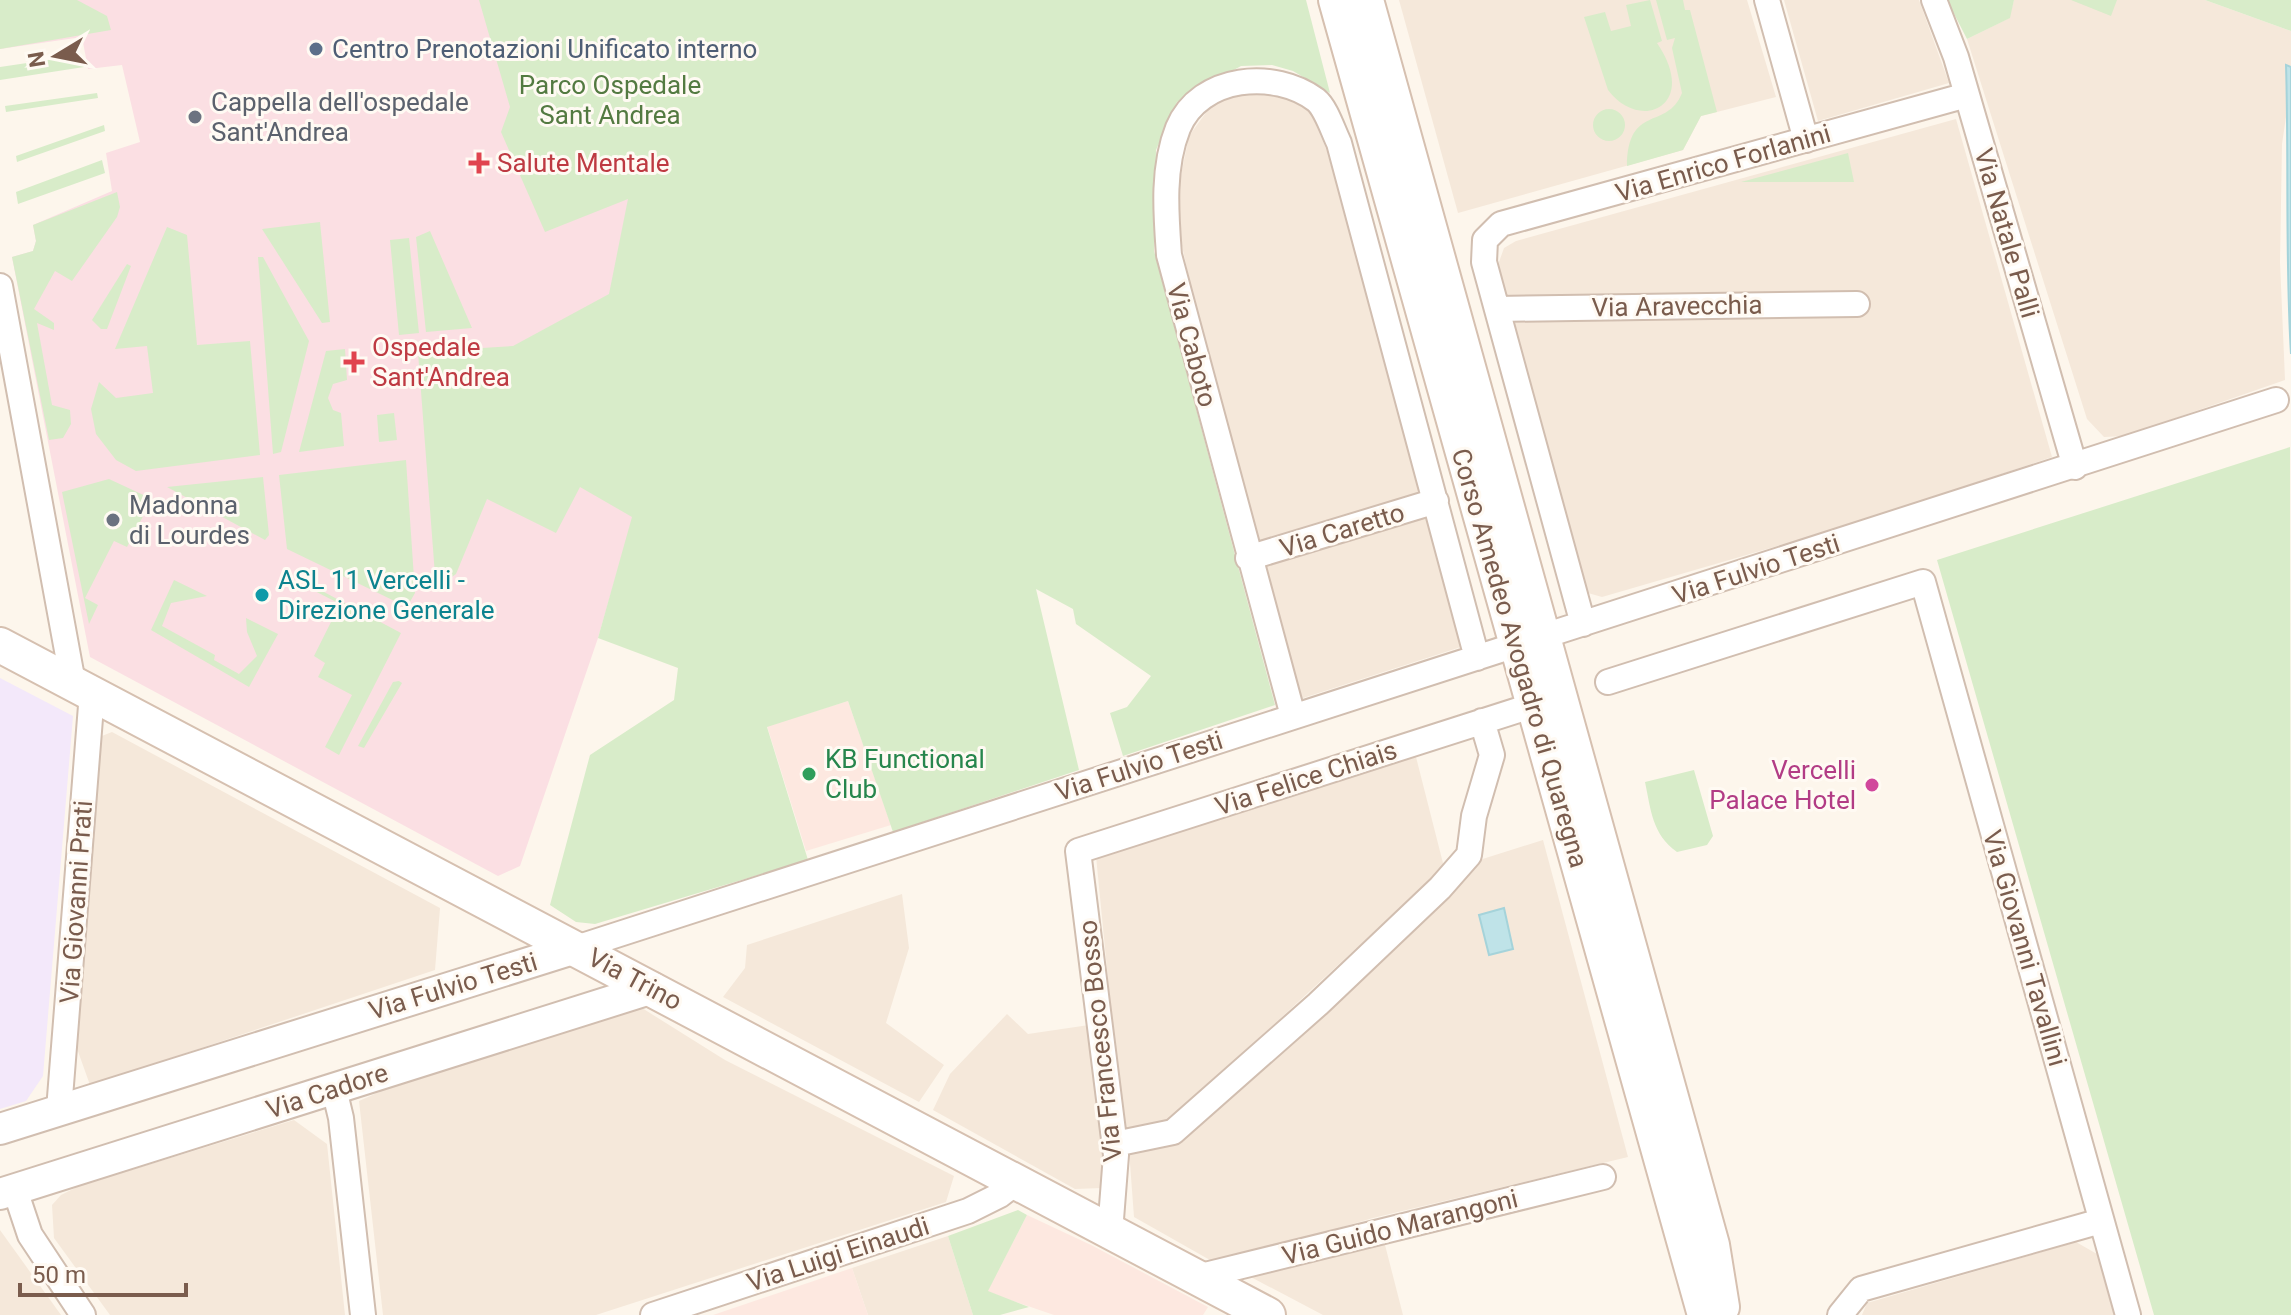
<svg xmlns="http://www.w3.org/2000/svg" width="2291" height="1315" viewBox="0 0 2291 1315" font-family="Roboto,sans-serif">
<rect width="100%" height="100%" fill="#fdf6ec"/>
<path fill="#f5e8da" d="M1399,0H1747L1776,97L1701,116L1683,150L1458,213Z
M1784,0H1919L1949,83L1818,121Z
M2014,0H2205L2291,31V83L2282,144L2280,262L2285,380L2124,436L2104,437L2087,419L1967,39L2009,18Z
M1275,91L1310,111L1327,151L1422,493L1257,545L1211,381L1181,241L1179,185L1189,136L1210,107L1240,92Z
M1956,119L2052,457L1863,521L1602,597L1588,593L1500,279L1499,262L1504,248L1516,241Z
M1429,513L1464,646L1300,699L1261,562Z
M112,732L440,908L435,970L90,1085L75,1043L102,736Z
M1416,757L1444,867L1177,1114L1156,1128L1123,1133L1096,856Z
M1543,840L1628,1157L1373,1218L1217,1264L1134,1217L1129,1150L1177,1140L1470,863Z
M902,894L909,948L886,1023L944,1065L919,1102L723,997L745,968L747,945Z
M634,1003L725,1060L954,1176L946,1202L596,1315H383L359,1101L446,1062Z
M1007,1014L1028,1034L1089,1025L1105,1172L1102,1188L1075,1189L933,1110L950,1074Z
M294,1120L327,1144L345,1315H110L54,1238L52,1205L61,1195L79,1186Z
M0,1230L61,1315H0Z
M948,1236L973,1315H868L852,1268Z
M1384,1241L1403,1315H1323L1247,1275Z
M2076,1242L2097,1254L2114,1315H1862L1867,1303Z"/>
<path fill="#fde8e0" d="M848,701L891,825L806,851L767,726Z
M1027,1215L1091,1245L1208,1307L1203,1315H1054L987,1292Z
M852,1268L868,1315H713Z"/>
<path fill="#f3e8fa" d="M0,678L73,716L43,1076L26,1101L0,1109Z"/>
<path fill="#fbdfe3" d="M0,0H731L633,517L598,638L520,866L498,876L90,657L12,257L33,251L36,241L33,225L112,191L106,153L140,142L122,65L88,69L82,37L0,49Z"/>
<path fill="#d8ecc9" d="M0,0H77L107,16L111,30L0,49Z
M479,0H1306L1330,93L1293,71L1272,65L1241,66L1177,102L1156,150L1154,251L1275,705L1123,756L1110,713L1127,707L1151,676L1076,624L1073,609L1036,589L1079,770L893,832L848,701L767,727L808,860L595,924L576,922L550,905L590,755L674,700L678,668L598,638L632,517L580,487L556,533L487,499L456,574L436,588L418,352L513,346L609,294L628,199L545,232L501,132L510,107Z
M1650,0L1662,41L1657,43C1700,106 1640,133 1608,90L1584,17L1605,12L1611,31L1631,26L1626,5Z
M1656,0H1683L1685,10H1690L1717,112L1701,116L1683,150L1627,166C1628,103 1667,131 1682,93L1672,48L1675,38L1667,40Z
M1947,0H2014L2010,18L1967,39Z
M2071,0H2117L2111,16Z
M2205,0H2291V31Z
M81,55L84,67L0,80V67Z
M97,93L98,98L6,112L5,106Z
M1593 125a16 16 0 1 1 32 0a16 16 0 1 1-32 0Z
M104,125L105,131L17,162L16,156Z
M1848,153L1854,182H1741Z
M102,160L105,173L18,204L16,192Z
M117,192L120,207L117,217L72,281L55,271L34,309L54,323V330L37,323L52,405L70,410L71,424L63,438L49,440L12,257L33,251L36,241L33,225Z
M320,222L330,322L322,323L262,229Z
M167,227L187,235L197,345L250,341L260,455L136,471L116,460L96,434L91,409L99,382L116,398L153,393L147,346L115,349Z
M430,231L472,328L426,332L416,237Z
M409,238L419,333L399,335L390,240Z
M258,257H263L309,341L281,452L273,454Z
M127,264L131,266L107,329H101L92,320Z
M345,349L347,380L333,384L328,398L333,410L341,413L344,446L299,452L326,351Z
M394,413L397,440L379,442L377,415Z
M2290,447L2291,1315H2154L1937,560Z
M406,460L415,593L407,607L287,549L279,475Z
M263,477L269,535L265,540L167,487Z
M109,479L152,499L127,547L114,541L85,598L98,605L89,624L62,492Z
M174,580L207,596L171,603L162,626L215,655L214,660L239,674L257,656L247,632L246,618L278,634L249,687L151,630Z
M309,584L401,633L339,755L325,747L352,695L318,677L325,663L314,656L340,604L307,587Z
M399,681L402,683L364,748L358,746L393,682Z
M1694,770L1713,836L1707,845L1677,852C1652,834 1651,810 1645,782Z
M1018,1210L1027,1215L988,1291L1029,1307L1000,1315H973L948,1236Z"/>
<path fill="#bfe3e8" stroke="#a5d3da" stroke-width="2" d="M2286,65L2291,67V354C2285,257 2289,162 2286,65Z
M1504,908L1513,949L1489,955L1479,915Z"/>
<g fill="none" stroke-linecap="round" stroke-linejoin="round">
<g stroke="#d1beb0" stroke-width="28">
<path id="minor" d="M1767,0L1806,140
M1934,0L1956,57L2075,467
M0,286L73,683
M1497,309L1857,304
M1248,558L1436,501
M1583,624L1484,262L1485,240L1501,224L1967,95
M1608,682L1923,582L2128,1315
M1293,716L1169,255C1166,214 1162,168 1178,128C1200,75 1275,69 1316,100C1326,108 1333,131 1339,143L1477,658
M576,948L2276,400
M334,1089L341,1118L363,1315
M59,1110L92,693
M1115,1144L1173,1132L1318,1004L1440,888L1469,855L1474,816L1492,755L1482,721
M15,1190L30,1235L83,1315
M1110,1232L1116,1155L1078,851L1534,705
M1197,1277L1603,1177
M653,1315L968,1211L1000,1195L1017,1182
M1840,1315L1861,1289L2101,1221"/>
</g>
<g stroke="#d1beb0" stroke-width="34">
<path id="tertiary" d="M0,1129L576,948
M0,1194L653,988"/>
</g>
<g stroke="#d6c0b0" stroke-width="38">
<path id="secondary" d="M1336,0L1705,1315
M1366,0L1712,1245L1722,1307
M0,645L1268,1315"/>
</g>
<use href="#minor" stroke="#fff" stroke-width="24"/>
<use href="#tertiary" stroke="#fff" stroke-width="30"/>
<use href="#secondary" stroke="#fff" stroke-width="34"/>
</g>
<circle fill="#5c6f8a" stroke="#fffaf3" stroke-width="3" cx="316" cy="49" r="8"/>
<g fill="#6b7280" stroke="#fffaf3" stroke-width="3">
<circle cx="195" cy="117" r="8"/>
<circle cx="113" cy="520" r="8"/>
</g>
<g fill="#e0444e" stroke="#fffaf3" stroke-width="3">
<path d="M475 151h8v8h8v8h-8v8h-8v-8h-8v-8h8z"/>
<path d="M350 350h8v8h8v8h-8v8h-8v-8h-8v-8h8z"/>
</g>
<circle fill="#0f9aa8" stroke="#fffaf3" stroke-width="3" cx="262" cy="595" r="8"/>
<circle fill="#2e9e5b" stroke="#fffaf3" stroke-width="3" cx="809" cy="774" r="8"/>
<circle fill="#d1479c" stroke="#fffaf3" stroke-width="3" cx="1872" cy="785" r="8"/>
<g text-anchor="middle" stroke-width="6" stroke-linejoin="round" paint-order="stroke">
<g font-size="26" fill="#4e5e75" stroke="#fffaf3" text-anchor="start">
<text x="332" y="58">Centro Prenotazioni Unificato interno</text>
</g>
<g font-size="26" fill="#537a41" stroke="#fffaf3">
<text x="610" y="94">Parco Ospedale<tspan x="610" dy="30">Sant Andrea</tspan></text>
</g>
<g font-size="26" fill="#5b616d" stroke="#fffaf3" text-anchor="start">
<text x="211" y="111">Cappella dell'ospedale<tspan x="211" dy="30">Sant'Andrea</tspan></text>
<text x="129" y="514">Madonna<tspan x="129" dy="30">di Lourdes</tspan></text>
</g>
<g font-size="26" fill="#be3a42" stroke="#fffaf3" text-anchor="start">
<text x="497" y="172">Salute Mentale</text>
<text x="372" y="356">Ospedale<tspan x="372" dy="30">Sant'Andrea</tspan></text>
</g>
<g font-size="26" fill="#7a5c4d" stroke="#fffaf3">
<text transform="translate(1723 163) rotate(-16)" y="9">Via Enrico Forlanini</text>
<text transform="translate(2007 233) rotate(74)" y="9">Via Natale Palli</text>
<text transform="translate(1677 306) rotate(-1)" y="9">Via Aravecchia</text>
<text transform="translate(1192 345) rotate(75)" y="9">Via Caboto</text>
<text transform="translate(1342 530) rotate(-17)" y="9">Via Caretto</text>
<text transform="translate(1756 569) rotate(-18)" y="9">Via Fulvio Testi</text>
<text transform="translate(1520 658) rotate(74)" y="9">Corso Amedeo Avogadro di Quaregna</text>
<text transform="translate(1139 766) rotate(-18)" y="9">Via Fulvio Testi</text>
<text transform="translate(1306 778) rotate(-18)" y="9">Via Felice Chiais</text>
<text transform="translate(76 902) rotate(-86)" y="9">Via Giovanni Prati</text>
<text transform="translate(2025 948) rotate(74)" y="9">Via Giovanni Tavallini</text>
<text transform="translate(635 979) rotate(28)" y="9">Via Trino</text>
<text transform="translate(453 986) rotate(-17)" y="9">Via Fulvio Testi</text>
<text transform="translate(1100 1041) rotate(-96)" y="9">Via Francesco Bosso</text>
<text transform="translate(327 1091) rotate(-18)" y="9">Via Cadore</text>
<text transform="translate(1400 1227) rotate(-14)" y="9">Via Guido Marangoni</text>
<text transform="translate(838 1254) rotate(-18)" y="9">Via Luigi Einaudi</text>
</g>
<g font-size="26" fill="#0d838f" stroke="#fffaf3" text-anchor="start">
<text x="278" y="589">ASL 11 Vercelli -<tspan x="278" dy="30">Direzione Generale</tspan></text>
</g>
<g font-size="26" fill="#27864d" stroke="#fffaf3" text-anchor="start">
<text x="825" y="768">KB Functional<tspan x="825" dy="30">Club</tspan></text>
</g>
<g font-size="26" fill="#b23c85" stroke="#fffaf3" text-anchor="end">
<text x="1856" y="779">Vercelli<tspan x="1856" dy="30">Palace Hotel</tspan></text>
</g>
</g>
<g transform="translate(56 56) rotate(260)" stroke="#fffaf3" stroke-width="6" paint-order="stroke">
<path d="M0-6L14 30L0 20L-14 30Z" fill="#7a5c4d"/>
<text y="-12" font-size="22" font-weight="bold" text-anchor="middle" fill="#7a5c4d">N</text>
</g>
<path d="M20 1283v12h166v-12" fill="none" stroke="#7a5c4d" stroke-width="4"/>
<text x="32" y="1283" font-size="24" fill="#7a5c4d" stroke="#fffaf3" stroke-width="6" paint-order="stroke">50 m</text>
</svg>
